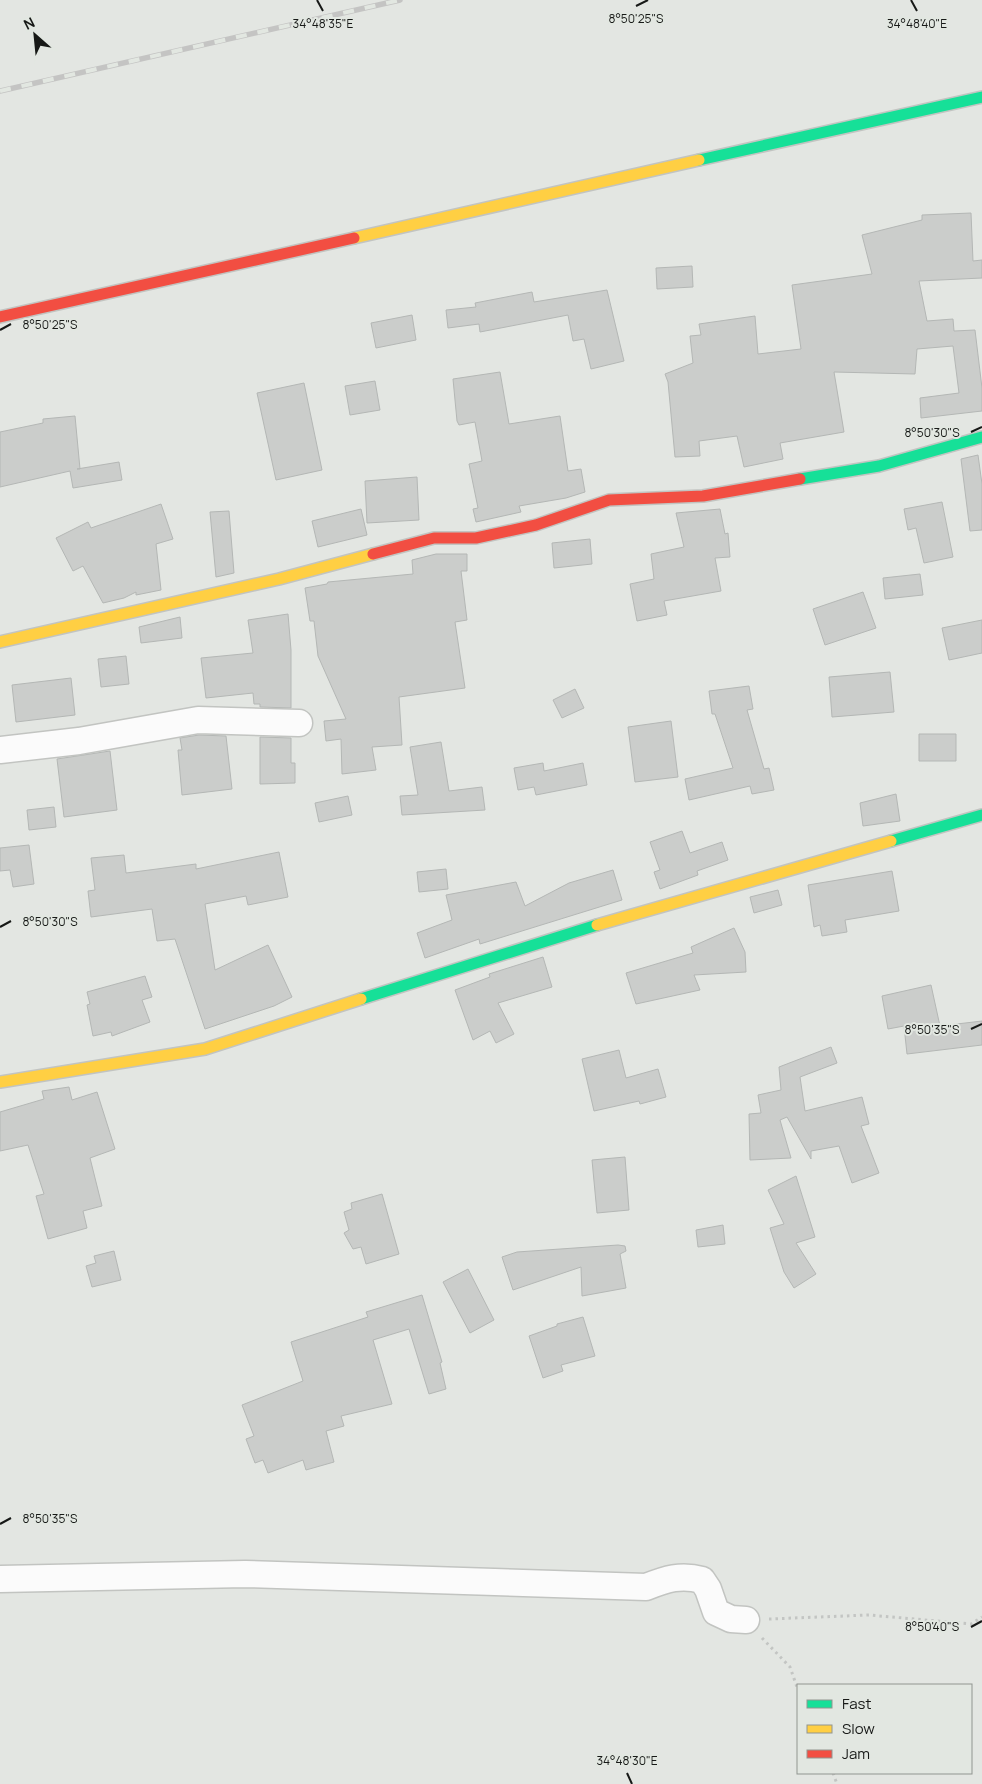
<svg xmlns="http://www.w3.org/2000/svg" width="982" height="1784" viewBox="0 0 982 1784" font-family="Manrope,sans-serif">
<rect width="100%" height="100%" fill="#e3e6e2"/>
<path fill="#cbcdcb" stroke="#b4b7b5" d="M971,213L973,261L982,260V278L919,281L927,321L953,319L954,331L975,330L982,388V411L921,418L920,398L959,393L953,346L917,349L915,374L834,372L844,432L780,443L783,459L744,467L737,436L699,441L700,456L675,457L668,382L665,374L693,363L690,336L701,335L699,324L755,316L758,354L801,349L792,285L872,274L862,235L922,220V215Z
M692,266L693,287L657,289L656,268Z
M607,290L624,361L591,369L584,339L573,341L568,315L480,332L479,324L448,328L446,310L476,307L475,303L532,292L534,302Z
M412,315L416,340L376,348L371,323Z
M500,372L509,424L560,416L568,471L581,469L585,492L566,498L519,506L521,512L476,522L473,509L478,508L469,464L482,461L475,422L459,425L457,421L453,379Z
M375,381L380,410L350,415L345,386Z
M304,383L322,470L276,480L257,393Z
M75,416L80,469H77L119,462L122,480L73,488L70,471L0,487V432L43,423V419Z
M978,455L982,484V530L970,531L961,459Z
M417,477L419,520L367,523L365,481Z
M942,502L953,557L924,563L916,528L908,530L904,509Z
M161,504L173,539L156,544L161,590L136,595V592L124,598L103,603L83,566L73,571L56,538L88,522L91,528Z
M361,509L367,535L318,547L312,521Z
M720,509L725,534L728,533L730,557L715,558L721,591L664,601L667,615L637,621L630,584L654,579L651,554L684,547L676,513Z
M229,511L234,573L216,577L210,512Z
M590,539L592,564L554,568L552,543Z
M436,554H467V571H461L467,620L455,622L465,688L399,697L402,745L372,747L376,770L342,774L341,739L326,741L324,721L346,719L318,656L314,621H310L305,588L327,584L328,582L413,574L412,560Z
M920,574L923,595L885,599L883,578Z
M863,592L876,628L825,645L813,609Z
M288,614L291,650V708L260,707V704H254L253,693L206,698L201,658L253,653L248,620Z
M180,617L182,638L141,643L139,627Z
M982,620V653L949,660L942,628Z
M126,656L129,684L101,687L98,659Z
M890,672L894,712L832,717L829,677Z
M71,678L75,715L16,722L12,685Z
M749,686L753,709L747,710L764,769L769,768L774,790L752,794L750,786L689,800L685,779L733,768L715,714H712L709,691Z
M575,689L584,708L562,718L553,700Z
M671,721L678,777L635,782L628,727Z
M919,734H956V761H919Z
M199,735L226,736L232,789L182,795L178,750H182L180,738Z
M260,737L291,738V763H295V783L260,784Z
M441,742L449,791L482,787L485,810L402,815L400,796L418,795L410,747Z
M110,751L117,810L64,817L57,759Z
M543,763L544,771L583,763L587,785L536,795L534,787L518,790L514,768Z
M896,794L900,821L863,826L860,803Z
M348,796L352,815L319,822L315,803Z
M54,807L56,827L29,830L27,810Z
M682,831L690,853L722,842L728,860L697,871L698,875L660,889L654,872L660,870L650,842Z
M29,845L34,884L13,887L10,870L0,871V848Z
M279,852L288,897L248,905L246,896L205,904L215,970L268,945L292,997L274,1006L205,1029L175,939L157,941L152,909L91,917L88,891L95,890L91,858L124,855L126,873L196,864V869Z
M446,869L448,889L419,892L417,872Z
M613,870L622,900L480,944L479,939L425,958L417,933L452,920L446,895L516,882L525,906L569,883Z
M892,871L899,911L845,920L847,932L822,936L820,925L814,927L808,885Z
M778,890L782,905L754,913L750,897Z
M734,928L745,952L746,972L694,975L700,990L636,1004L626,973L693,953L691,947Z
M543,957L552,987L498,1003L514,1034L496,1043L490,1031L473,1040L455,990L490,977L489,974Z
M145,976L152,997L142,1000L150,1022L112,1036L111,1032L93,1036L87,1005L90,1004L87,992Z
M931,985L940,1026L982,1021V1045L907,1054L904,1026L888,1029L882,996Z
M831,1047L837,1063L800,1077L805,1111L862,1097L869,1124L861,1126L879,1173L852,1183L839,1146L811,1151V1159L787,1117L780,1120L791,1158L750,1160L749,1114L761,1113L758,1095L781,1090L779,1067Z
M619,1050L626,1078L658,1069L666,1097L640,1104L639,1101L594,1111L582,1059Z
M69,1087L72,1100L97,1092L115,1149L90,1158L102,1206L83,1211L87,1228L48,1239L36,1196L44,1194L28,1145L0,1151V1112L44,1099L42,1091Z
M625,1157L629,1210L597,1213L592,1160Z
M796,1176L815,1237L796,1243L816,1274L794,1288L784,1272L770,1228L784,1224L768,1190Z
M382,1194L399,1254L366,1264L361,1247L353,1249L344,1233L349,1230L344,1212L352,1209L351,1203Z
M723,1225L725,1244L698,1247L696,1230Z
M618,1245L625,1246L626,1251L620,1254L626,1288L582,1296L581,1267L513,1290L502,1257L517,1252Z
M114,1251L121,1280L92,1287L86,1266L96,1263L94,1256Z
M468,1269L494,1320L470,1333L443,1282Z
M422,1295L442,1362L440,1363L446,1389L429,1394L409,1329L373,1340L392,1404L341,1416L344,1426L326,1431L334,1462L306,1470L303,1460L268,1473L263,1460L255,1463L246,1439L254,1436L242,1405L303,1381L291,1342L368,1317L366,1312Z
M583,1317L595,1356L561,1365L563,1371L543,1378L529,1336L557,1326V1324Z"/>
<g fill="none" stroke-linecap="round" stroke-linejoin="round">
<g stroke="#c2c4c1" stroke-width="29">
<path id="street" d="M0,750L79,741L198,720L299,723
M0,1579L245,1574L646,1587C666,1579 681,1574 702,1580L708,1589L716,1612L731,1619L746,1620"/>
</g>
<g stroke="#c2c4c1" stroke-width="14">
<path id="fast" d="M699,160L982,97
M800,479L879,466L982,437
M891,841L982,815
M361,999L597,925"/>
</g>
<g stroke="#c2c4c1" stroke-width="14">
<path id="slow" d="M354,238L699,160
M0,642L279,579L373,554
M597,925L891,841
M0,1082L205,1049L361,999"/>
</g>
<g stroke="#c2c4c1" stroke-width="14">
<path id="jam" d="M0,317L354,238
M373,554L434,538H476L536,525L609,500L703,496L800,479"/>
</g>
<path stroke="#c3c5c3" stroke-width="3" stroke-dasharray="2.5 4" stroke-linecap="butt" d="M769,1619L869,1615L971,1624L982,1617
M762,1638L790,1667L798,1690
M833,1773L837,1784"/>
<use href="#street" stroke="#fbfbfb" stroke-width="26"/>
<use href="#fast" stroke="#16e098" stroke-width="11"/>
<use href="#slow" stroke="#ffcf43" stroke-width="11"/>
<use href="#jam" stroke="#f24e42" stroke-width="11"/>
<g stroke="#c4c4c3" stroke-width="5.5">
<path id="rail" d="M0,91L400,0"/>
</g>
<use href="#rail" stroke="#e2e7e1" stroke-width="4" stroke-dasharray="11" stroke-linecap="butt"/>
</g>
<path fill="none" stroke="#171917" stroke-width="2" d="M317,0L323,11M911,0L917,11M636,6L648,0M0,330L11,324M971,432L982,427M0,927L11,921M971,1029L982,1024M0,1524L11,1518M971,1627L982,1621M627,1773L632,1784"/>
<g font-size="12" text-anchor="middle" fill="#171917" stroke="#e2e7e1" stroke-width="4" stroke-linejoin="round" paint-order="stroke">
<text x="636" y="23">8°50'25"S</text>
<text x="917" y="28">34°48'40"E</text>
<text x="323" y="28">34°48'35"E</text>
<text x="50" y="329">8°50'25"S</text>
<text x="932" y="437">8°50'30"S</text>
<text x="50" y="926">8°50'30"S</text>
<text x="932" y="1034">8°50'35"S</text>
<text x="50" y="1523">8°50'35"S</text>
<text x="932" y="1631">8°50'40"S</text>
<text x="627" y="1765">34°48'30"E</text>
</g>
<rect x="797" y="1684" width="175" height="90" fill="#e2e7e1" stroke="#919590"/>
<rect x="807" y="1700" width="25" height="8" fill="#16e098" stroke="#919590"/>
<text x="842" y="1709" font-size="15" fill="#171917">Fast</text>
<rect x="807" y="1725" width="25" height="8" fill="#ffcf43" stroke="#919590"/>
<text x="842" y="1734" font-size="15" fill="#171917">Slow</text>
<rect x="807" y="1750" width="25" height="8" fill="#f24e42" stroke="#919590"/>
<text x="842" y="1759" font-size="15" fill="#171917">Jam</text>
<g transform="translate(35 35) rotate(333)" stroke="#e2e7e1" stroke-width="4" paint-order="stroke">
<path d="M0-4L9 19L0 12L-9 19Z" fill="#171917"/>
<text y="-8" font-size="14" font-weight="bold" text-anchor="middle" fill="#171917">N</text>
</g>
</svg>
